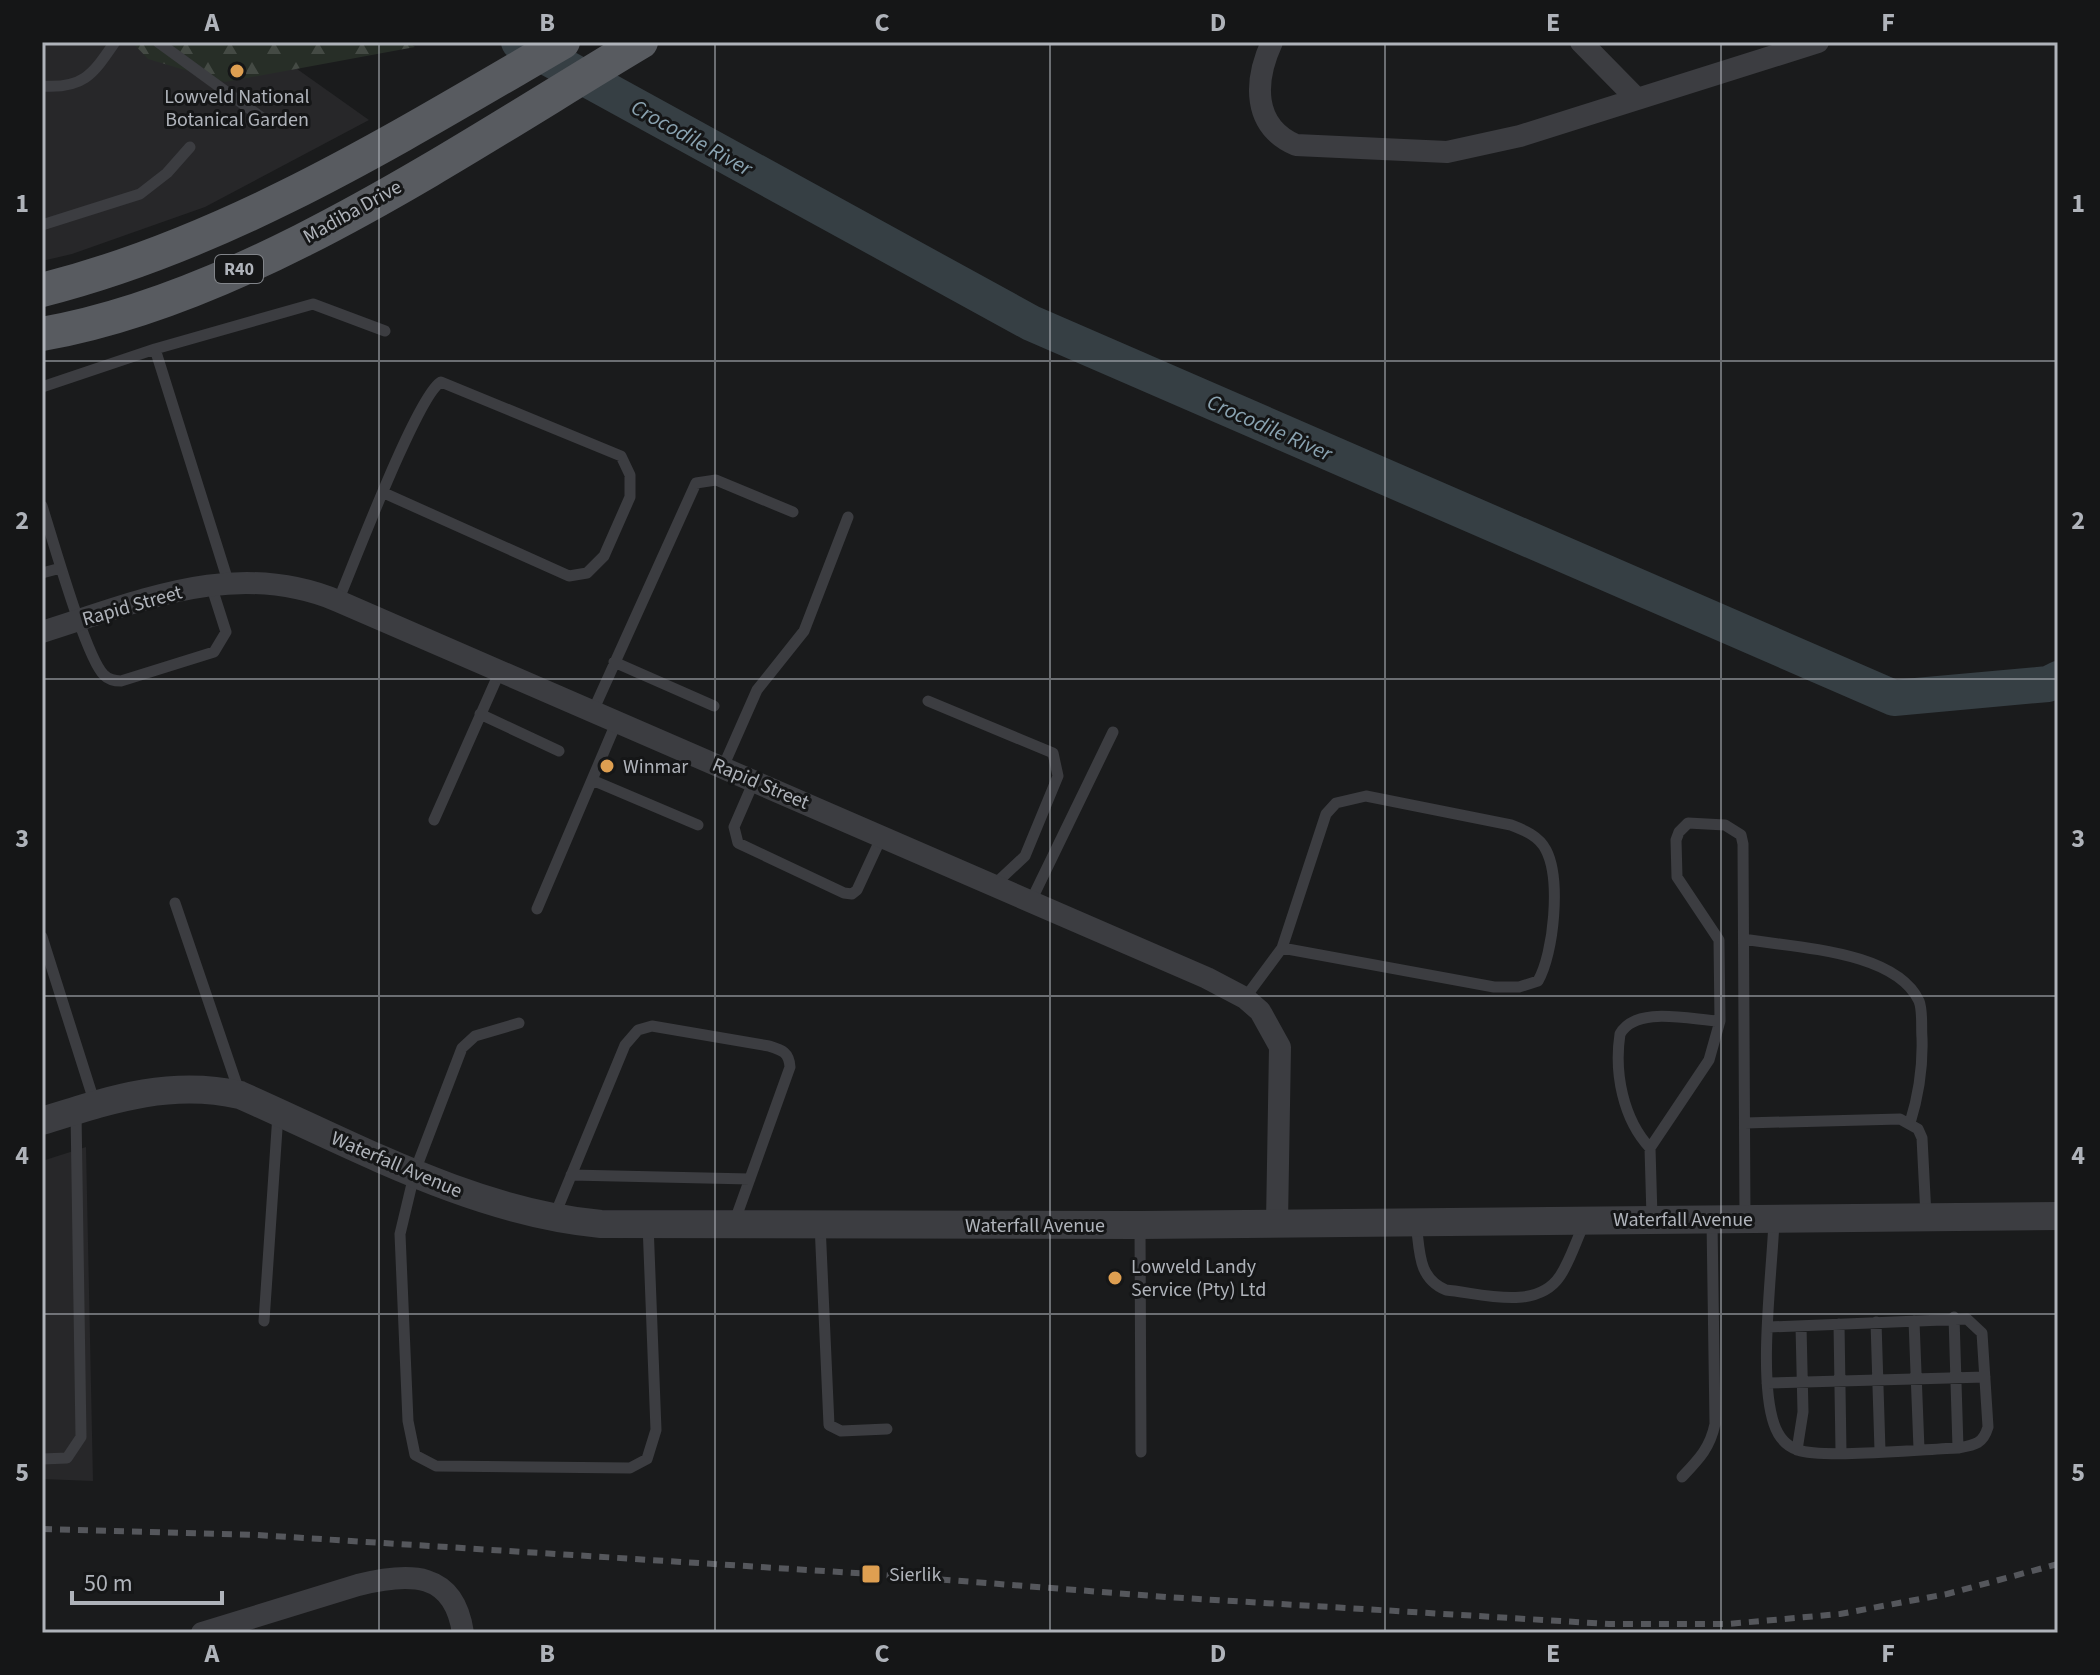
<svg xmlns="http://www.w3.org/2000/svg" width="2100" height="1675" viewBox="0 0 2100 1675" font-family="'Source Sans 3',sans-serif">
<defs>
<pattern id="forest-firs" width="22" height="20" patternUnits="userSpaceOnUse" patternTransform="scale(2)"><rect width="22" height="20" fill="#272e27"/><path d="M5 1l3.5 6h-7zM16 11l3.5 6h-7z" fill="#444a44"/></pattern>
</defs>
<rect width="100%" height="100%" fill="#1a1b1c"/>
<path fill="#272729" d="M42,42H259L369,120L205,207L72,254L42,261Z
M86,1147L93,1481L42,1479V1161Z"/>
<path fill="url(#forest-firs)" d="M132,42H408L415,47L225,82L148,59Z"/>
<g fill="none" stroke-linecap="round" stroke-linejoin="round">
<path stroke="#363f44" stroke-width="36" d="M519,42L1031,323L1894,698L2048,684L2058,679"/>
<path stroke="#3c3d41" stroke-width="11" d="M158,42L265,120
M42,86C84,89 93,74 115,42
M42,225L140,194L167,173L190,147
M155,349L228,581
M42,387L155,349L313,304L385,331
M42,506C52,537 86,658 104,675C109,680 115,681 121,681L214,652L226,632L211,585
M42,573L61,568
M338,601C353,566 418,394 441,382L621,456L630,475V497L604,556L587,573L569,576L384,493
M614,662L714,706
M928,701L1053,753L1058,776L1025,856L994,885
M593,711L696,483L716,480L793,512
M480,714L559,751
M723,767L757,690L804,631L848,517
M592,780L698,825
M754,781L734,827L738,843L844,893L852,894L857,890L882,836
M434,820L500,671
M175,903L240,1094
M1030,903L1113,732
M537,909L617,721
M42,937L95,1104
M1744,939C1794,948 1895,950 1919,1001C1923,1011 1921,1027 1922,1038C1923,1069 1919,1094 1910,1123
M1245,998L1282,948L1326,814L1336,803L1366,796L1511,825C1524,830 1539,836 1546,850C1561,879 1554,953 1538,981L1519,987H1494L1282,948
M519,1023L475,1036L462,1048L415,1171L400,1234L408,1421L415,1455L436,1466L630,1468L647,1459L656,1430L648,1224
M1745,1123L1900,1119L1918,1129L1922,1138L1926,1216
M1650,1148L1709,1060L1720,1021L1719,940L1677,877L1676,840L1679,832L1688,823L1725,825L1741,835L1743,844L1745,1219
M571,1175L750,1179
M554,1217L625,1045L638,1030L652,1026L769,1046C782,1050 789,1052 790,1067L734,1223
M1652,1217L1650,1148C1623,1119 1614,1073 1620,1034C1636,1005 1691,1020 1720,1021
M1416,1223C1420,1250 1417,1278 1446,1290C1480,1293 1536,1312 1560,1276C1570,1261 1576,1241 1584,1224
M820,1224L829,1425L841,1431L887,1429
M1140,1226L1141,1452
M1954,1317L1958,1448
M264,1321L278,1114
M1914,1321L1919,1449
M1876,1322L1880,1451
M1839,1324L1841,1452
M1769,1327L1967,1319L1982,1333L1988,1427C1983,1444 1975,1445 1958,1448C1927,1449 1822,1459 1798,1450C1786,1446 1778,1436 1774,1424C1758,1378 1772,1273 1774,1221
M1767,1383L1985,1377
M1797,1450L1803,1412L1801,1326
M42,1459L67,1458L81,1437L76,1112
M1682,1477C1699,1459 1710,1448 1715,1424L1712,1221"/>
<path stroke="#3c3d41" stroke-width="22" d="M1272,42C1254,81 1252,126 1296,145L1447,152L1520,136L1818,42
M1581,42L1637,99
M42,632C141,601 236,558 338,601L1207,978L1245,998L1260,1011L1280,1047L1277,1222
M202,1633L358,1585C410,1572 454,1571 463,1633"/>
<path stroke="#3c3d41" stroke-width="28" d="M42,1121C109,1100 170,1079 240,1095C356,1146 473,1212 601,1224L1140,1225L2058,1216"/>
<path stroke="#585b60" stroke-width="34" d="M42,290C231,242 396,139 563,42
M42,334C248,298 463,148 641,42"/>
<path stroke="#55575c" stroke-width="6" stroke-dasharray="10 8" stroke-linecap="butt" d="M42,1529L257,1535L871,1574L1166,1597L1609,1624H1728L1840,1614L1947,1594L2058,1564"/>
</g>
<path fill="none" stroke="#afb3ba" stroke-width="2" stroke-opacity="0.55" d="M379,42V1633M715,42V1633M1050,42V1633M1385,42V1633M1721,42V1633M42,361H2058M42,679H2058M42,996H2058M42,1314H2058"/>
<g fill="#de9f51" stroke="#151617" stroke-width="3">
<circle cx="237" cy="71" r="8"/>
<circle cx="607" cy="766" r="8"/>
<circle cx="1115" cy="1278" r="8"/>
<rect x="861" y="1564" width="20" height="20" rx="4"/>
</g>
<g text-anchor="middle" stroke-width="6" stroke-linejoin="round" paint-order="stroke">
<rect fill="#151617" stroke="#818489" stroke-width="2" x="215" y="255" width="48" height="28" rx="6"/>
<g font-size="18" font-weight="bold" fill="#afb3ba">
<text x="239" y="275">R40</text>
</g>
<g font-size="20" fill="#afb3ba" stroke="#151617" text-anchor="start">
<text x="237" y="103" text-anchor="middle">Lowveld National<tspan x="237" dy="23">Botanical Garden</tspan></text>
<text x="623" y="773">Winmar</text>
<text x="1131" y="1273">Lowveld Landy<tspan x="1131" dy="23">Service (Pty) Ltd</tspan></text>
<text x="889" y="1581">Sierlik</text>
</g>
<g font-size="20" fill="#afb3ba" stroke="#151617">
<text transform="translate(352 211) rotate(-29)" y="7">Madiba Drive</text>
<text transform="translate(132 605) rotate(-16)" y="7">Rapid Street</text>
<text transform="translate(761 783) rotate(23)" y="7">Rapid Street</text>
<text transform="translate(397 1164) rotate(23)" y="7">Waterfall Avenue</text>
<text x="1683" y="1226">Waterfall Avenue</text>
<text x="1035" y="1232">Waterfall Avenue</text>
</g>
<g font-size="22" font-style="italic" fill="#8aa3b1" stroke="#151617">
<text transform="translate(692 137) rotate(29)" y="8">Crocodile River</text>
<text transform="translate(1270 427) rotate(24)" y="8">Crocodile River</text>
</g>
</g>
<rect width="2100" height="1675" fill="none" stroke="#151617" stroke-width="88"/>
<path d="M72 1591v12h150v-12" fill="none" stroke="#afb3ba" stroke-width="4"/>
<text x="84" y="1591" font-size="24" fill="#afb3ba" stroke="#151617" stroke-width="6" paint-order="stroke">50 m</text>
<rect x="44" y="44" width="2012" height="1587" fill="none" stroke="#afb3ba" stroke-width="3"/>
<g font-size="26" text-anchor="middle" font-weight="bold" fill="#afb3ba">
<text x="212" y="31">A</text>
<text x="547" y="31">B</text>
<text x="882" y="31">C</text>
<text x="1218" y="31">D</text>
<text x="1553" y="31">E</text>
<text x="1888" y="31">F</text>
<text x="22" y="212">1</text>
<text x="2078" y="212">1</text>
<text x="22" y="529">2</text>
<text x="2078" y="529">2</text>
<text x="22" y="847">3</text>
<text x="2078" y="847">3</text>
<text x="22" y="1164">4</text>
<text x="2078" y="1164">4</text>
<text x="22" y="1481">5</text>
<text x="2078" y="1481">5</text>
<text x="212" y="1662">A</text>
<text x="547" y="1662">B</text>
<text x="882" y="1662">C</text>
<text x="1218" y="1662">D</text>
<text x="1553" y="1662">E</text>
<text x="1888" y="1662">F</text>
</g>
</svg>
